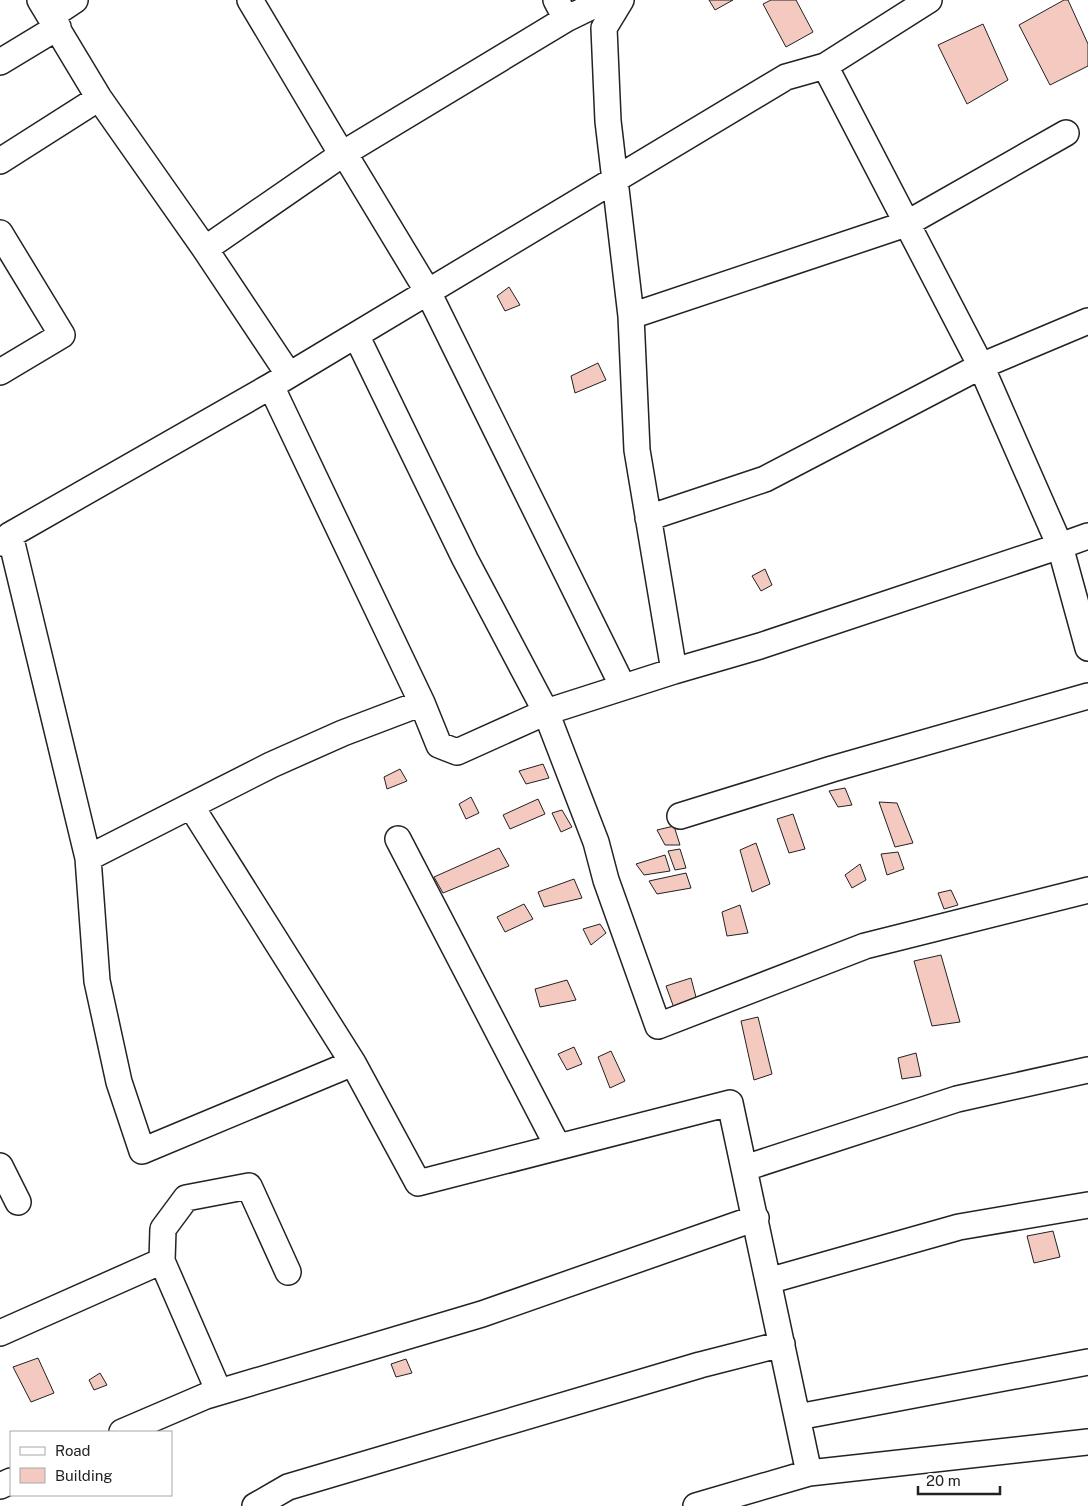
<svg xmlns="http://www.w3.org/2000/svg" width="1088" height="1506" viewBox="0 0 1088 1506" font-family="'Public Sans',sans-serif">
<rect width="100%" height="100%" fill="#fff"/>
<path fill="#f3c9c0" stroke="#222" d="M709,0H733L715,10Z
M771,0H796L813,32L786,47L763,4Z
M1064,0H1068L1088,44V66L1050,85L1019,25Z
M983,24L1008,80L967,104L938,45Z
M509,287L520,305L505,311L497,296Z
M598,363L606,380L575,393L571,376Z
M765,569L772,585L761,591L752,576Z
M543,764L549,778L526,784L519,771Z
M400,769L407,781L387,789L384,777Z
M845,788L852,805L838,807L829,791Z
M471,797L479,813L466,819L459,804Z
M538,799L545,814L510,829L503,815Z
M879,802L897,803L913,843L895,847Z
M562,810L572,827L561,832L552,813Z
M793,814L805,849L789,853L777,819Z
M674,826L680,845H665L657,830Z
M756,843L770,884L752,892L740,850Z
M499,848L509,866L443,893L434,877Z
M680,849L686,868L675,870L668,851Z
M898,852L904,869L887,875L881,854Z
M665,855L670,871L644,875L636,864Z
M860,864L866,880L852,888L845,875Z
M686,873L691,888L657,894L649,881Z
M574,879L582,898L544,907L538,892Z
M951,890L958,905L944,909L938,893Z
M524,904L533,919L505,932L497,917Z
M740,905L748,933L727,936L722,912Z
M600,924L606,933L591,945L583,929Z
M941,955L960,1022L932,1026L914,961Z
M691,978L697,1001L674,1008L666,986Z
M567,980L576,1000L540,1007L535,989Z
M758,1017L772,1074L754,1080L741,1021Z
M574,1047L582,1064L567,1070L558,1054Z
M611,1051L625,1081L610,1088L598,1057Z
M916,1053L921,1076L902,1079L898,1058Z
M1053,1231L1060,1257L1034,1263L1027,1236Z
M38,1358L54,1393L31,1402L13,1367Z
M406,1359L412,1373L396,1377L391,1364Z
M100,1373L107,1385L94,1390L89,1380Z"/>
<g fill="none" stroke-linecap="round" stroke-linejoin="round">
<g stroke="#222" stroke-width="28">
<path id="minor" d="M40,0L99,98L205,249L289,375
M250,0L341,153H344L428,292L623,687
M556,0L566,19L605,0
M621,0L604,28L608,121L631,316L637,450L674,671
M51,16L75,0
M0,62L58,27
M825,66L981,366L1060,546L1088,536
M0,161L99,98
M0,233L62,335L0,372
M205,249L344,153L566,19
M631,316L906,224L1066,133
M356,335L465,559L546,712L457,752L439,745L422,703
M271,386L422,703L343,733L271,765L88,858L97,981L119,1082L142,1151L353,1063
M648,518L765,479L981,366L1088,321
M10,535L88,858
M0,543L10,535L271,386L786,77L825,66L929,0
M1088,648L1060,546L760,646L674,671L546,712L596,842L606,880L658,1026L865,946L1088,890
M191,806L353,1063L418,1183L730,1103L809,1473
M680,816L832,769L1088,696
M398,839L558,1147
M0,1166L18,1202
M745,1168L957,1099L1088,1070
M768,1281L959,1227L1088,1205
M0,1333L162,1261
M219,1392L162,1261L163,1229L186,1198L249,1186L288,1272
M798,1417L1088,1362
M122,1432L206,1396L482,1314L756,1218
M0,1486L11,1481
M255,1506L288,1487L700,1365L782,1344
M696,1506L809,1473L1088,1442"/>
</g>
<use href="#minor" stroke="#fff" stroke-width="25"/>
</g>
<rect x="10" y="1431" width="162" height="65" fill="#ffffff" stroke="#a7a7a7"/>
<rect x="20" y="1447" width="25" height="8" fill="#ffffff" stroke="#a7a7a7"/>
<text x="55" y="1456" font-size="15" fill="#222222">Road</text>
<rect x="20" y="1468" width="25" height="15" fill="#f3c9c0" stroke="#a7a7a7"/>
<text x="55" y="1481" font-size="15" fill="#222222">Building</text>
<path d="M918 1486v8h82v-8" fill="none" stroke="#222222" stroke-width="2.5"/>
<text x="926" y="1486" font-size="15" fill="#222222" stroke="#ffffff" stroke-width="4" paint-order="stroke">20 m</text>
</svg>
